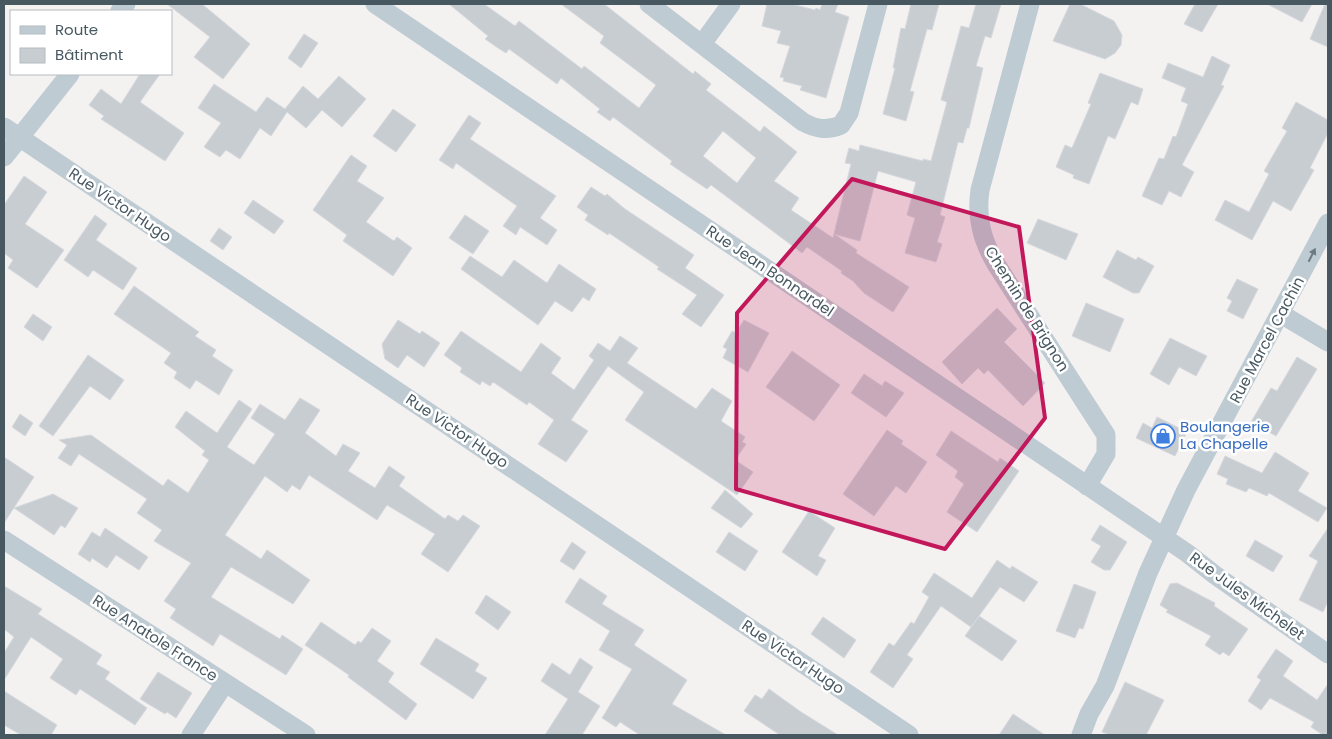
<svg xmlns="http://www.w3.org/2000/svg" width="1332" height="739" viewBox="0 0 1332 739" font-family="Poppins,sans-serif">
<rect width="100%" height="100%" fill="#f4f1f1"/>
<path fill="#c8cdd2" stroke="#d5d8dd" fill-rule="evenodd" d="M167,4H202L250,44L223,79L194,57L210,37Z
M449,4H484L515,26L519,21L582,69L584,66L639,108L656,85L600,43L604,36L561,4H604L693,74L695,71L711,84L706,90L737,114L760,132L764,126L797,152L774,181L799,198L791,210L833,238L834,234L857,250L856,253L909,287L893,312L864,293L853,281L841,273L842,271L823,258L807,247L802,253L711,185L707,189L692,179L670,164L672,161L613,117L610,121L597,112L600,109L561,78L557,84L509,49L506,53L498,48L485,39L488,36ZM723,131L756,158L737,183L703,156Z
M767,4H791L815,10L816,8L820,10L822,4H838L835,12L849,17L826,98L800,90L802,86L783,81L784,78L780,77L790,46L777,43L781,31L762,26Z
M911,4H939L932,30L927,29L910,91L914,92L906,121L883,114L895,68H893L901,28L905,29Z
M976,4H1001L991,38L985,36L976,66L983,68L969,128H967L963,143L958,142L940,215L945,217L937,242L942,244L936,262L905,253L915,218L907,215L916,182L878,171L860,241L834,234L851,164L845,163L849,148L859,151L860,145L923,161V159L931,161L947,102L941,100L961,26L969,28Z
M1070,4H1080L1114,21L1122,35L1121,45L1115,53L1105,59L1053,41Z
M1195,4H1218L1202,32L1184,24Z
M1267,4H1312L1302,22Z
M1325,4H1328V47L1310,39Z
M304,34L318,43L301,68L288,58Z
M1212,56L1230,65L1221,85L1224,86L1182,165L1194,172L1181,197L1169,191L1162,205L1142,196L1159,158L1164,159L1173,136L1176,137L1188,104L1181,101L1186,88L1162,78L1168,63L1203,77Z
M1100,73L1143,89L1138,105L1131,102L1115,139L1108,136L1089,184L1073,178L1074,175L1056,167L1065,145L1072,148L1091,104L1088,103Z
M140,74H160L140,102L184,133L165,161L101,119L104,116L89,105L101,89L121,104Z
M339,76L366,99L342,127L322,110L306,128L287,112L271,136L260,128L240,159L226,150L220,157L204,147L221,123L198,108L214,84L256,112L267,97L285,109L303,86L318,99Z
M1296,102L1328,120V133L1310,168L1314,170L1291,211L1273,201L1252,240L1215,220L1225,200L1249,212L1269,174L1264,171L1287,131L1282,128Z
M393,109L416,125L396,152L373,136Z
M469,115L481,123L470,139L556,196L540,218L557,230L547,245L520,227L516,235L503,226L517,206L456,163L453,169L439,160Z
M351,155L367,166L357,181L384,198L366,222L394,241L397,237L412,248L393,276L343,241L347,235L313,210Z
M24,176L47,192L25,224L64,250L37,288L8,268L13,260L4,253V205Z
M591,187L605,196L607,194L625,209L694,255L685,268L724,295L701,327L682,314L697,295L657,269L659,267L609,233L608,235L585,220L588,215L577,207Z
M253,200L284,221L274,234L244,213Z
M95,215L107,224L96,240L137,268L123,290L93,270L88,277L64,260Z
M465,215L489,231L473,254L449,238Z
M1038,219L1078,234L1066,260L1027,243Z
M219,228L232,237L223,250L210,241Z
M1117,250L1136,260L1138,257L1154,266L1139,293H1133L1103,277Z
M470,256L502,277L514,260L547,283L559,264L596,289L589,301L583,297L572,312L555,301L538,325L461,269Z
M1237,279L1258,289L1243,319L1227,311L1232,301L1227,298Z
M134,286L199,332L195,336L216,350L212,356L233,370L219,395L196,380L190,389L174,378L177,372L164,363L171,353L114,314Z
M1086,303L1124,319L1110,352L1072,336Z
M997,308L1017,329L1004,342L1045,383L1023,406L988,370L984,374L978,368L962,384L942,362Z
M33,314L52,327L43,341L24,327Z
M398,320L420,334L422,331L440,343L424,367L407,355L398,368L385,359L382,344Z
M744,320L769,333L748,372L723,358L727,349L723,347L732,331L736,333Z
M461,331L521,372L541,343L561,358L551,373L574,390L594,360L589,356L598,343L610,351L620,336L638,348L627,363L696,409L712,388L732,401L721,421L745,437L742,442L746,444L735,460L753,472L737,495L625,420L644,392L608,366L571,420L588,431L566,462L538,444L554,420L529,402L527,405L493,382L490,386L482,381L480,385L460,372L462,368L444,355Z
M1170,338L1207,356L1196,376L1179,367L1169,385L1150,374Z
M792,351L840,385L814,421L766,387Z
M88,355L124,380L110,400L90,386L53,436L39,426Z
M1297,357L1317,369L1276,436L1251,422L1271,388L1277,391Z
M864,374L882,386L885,381L904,393L886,417L851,393Z
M300,398L320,410L305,433L336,456L343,444L360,453L348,471L375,488L389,466L405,477L399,486L445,519L448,515L458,521L463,515L480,526L448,572L421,554L435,534L387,505L377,520L309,475L300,490L292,485L287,492L265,476L225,535L261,559L267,550L310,580L293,604L231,567L211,597L280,639L282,635L303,649L286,675L220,634L213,646L170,618L176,609L164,601L191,563L154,541L162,530L137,513L147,499L79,454L71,466L58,458L67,445L59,440L91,435L163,486L168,479L188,493L209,460L202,455L205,451L175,427L186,411L217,433L239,400L252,409L227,447L254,465L275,434L251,418L260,404L285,420Z
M20,414L33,423L25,436L12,427Z
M1157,417L1187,432L1175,456L1136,438L1143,423L1152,428Z
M887,430L903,441L901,444L927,462L906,493L896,486L874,516L843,494Z
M951,431L998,462L1000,458L1019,471L977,532L947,512L964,484L955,477L958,471L936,455Z
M1275,452L1309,473L1298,491L1327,508L1318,522L1269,493L1267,496L1249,488L1246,492L1226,484L1228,479L1217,474L1225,456L1262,473Z
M4,457L34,477L4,523Z
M725,490L753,514L741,528L711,508Z
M53,494L78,508L65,528L61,525L54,535L14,508Z
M809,511L835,528L818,556L826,560L817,576L782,552Z
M1100,525L1127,542L1110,570H1104L1091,562L1101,546L1091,540Z
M105,528L148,557L139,570L116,555L107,568L92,558L90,562L78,554L92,532L100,537Z
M1328,528V601L1323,612L1299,600L1318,561L1309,556Z
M729,532L758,551L745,571L716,552Z
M1255,540L1283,556L1273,572L1246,556Z
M572,542L586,552L574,570L560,561Z
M997,560L1010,569L1012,566L1038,582L1024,602L1000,587L971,627L941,606L907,655L913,659L893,688L870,672L889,643L894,646L911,622L914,624L929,597L922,592L934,573L972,598Z
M580,578L607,596L602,604L644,630L634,645L687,680L672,704L726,735H640L620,722L616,727L602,718L632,669L599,650L610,631L565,602Z
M1177,583L1215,603L1214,606L1248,629L1229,656L1223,652L1220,655L1205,645L1211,636L1166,612L1168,610L1160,605L1170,584Z
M1074,584L1096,592L1083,629L1079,628L1075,638L1056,631Z
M4,586L42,609L38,614L102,655L96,664L110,672L105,679L147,708L135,725L80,689L76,695L50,678L63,659L31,637L4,680V653L14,637L4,629Z
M486,595L511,612L498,630L475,613Z
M979,616L1017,641L1002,661L965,636Z
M823,617L856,640L844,658L811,634Z
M321,622L355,645L358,641L361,643L372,628L391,641L377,661L394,673L388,682L417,704L406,720L348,677L349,675L305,645Z
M436,638L479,664L475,671L487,678L473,699L420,664Z
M1276,649L1293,661L1283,676L1317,700L1328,684V735H1323L1311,727L1314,722L1270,698L1261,710L1248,701L1261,680L1257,677Z
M580,658L593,667L578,692L600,706L582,735H545L568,699L541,681L552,663L570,675Z
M158,672L192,693L176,718L167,712L165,714L140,699Z
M1125,682L1164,700L1146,735H1111L1102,732Z
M769,689L801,712L838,735H780L744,711L755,695L762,699Z
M4,691L57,725L51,735H21L4,725Z
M1013,714L1045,735H999Z"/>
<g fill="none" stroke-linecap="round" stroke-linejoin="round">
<path stroke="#becbd2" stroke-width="19" d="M375,4L1187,553L1215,575L1328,654
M649,4L803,122C816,129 827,131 841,125L849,113L878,4
M1030,4L980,190C976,218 982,240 996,264L1106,435V454L1087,486
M120,11L126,4
M702,44L731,4
M4,127L909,735
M4,157L70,74
M1281,314L1328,342
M4,540L306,735
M191,735L225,683
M1081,735L1089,714L1105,686L1148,573L1186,490L1328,223"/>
</g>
<defs><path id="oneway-solid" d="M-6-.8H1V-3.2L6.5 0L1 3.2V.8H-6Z" transform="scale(1.25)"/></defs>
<use fill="#6b7a83" href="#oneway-solid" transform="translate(1312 255) rotate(-63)"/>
<path fill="#c2185b" fill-opacity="0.2" stroke="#c2185b" stroke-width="4" stroke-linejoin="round" d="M852,179L1019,227L1045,418L945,549L736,489L737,313Z"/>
<defs>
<g id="shop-ring" transform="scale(1.25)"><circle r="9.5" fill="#fff" stroke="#3f7fe0" stroke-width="1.5"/><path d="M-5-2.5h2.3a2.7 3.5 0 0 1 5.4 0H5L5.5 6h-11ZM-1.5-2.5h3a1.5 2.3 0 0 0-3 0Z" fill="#3f7fe0"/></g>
</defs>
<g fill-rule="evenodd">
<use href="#shop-ring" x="1163" y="436"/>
</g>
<g text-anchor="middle" stroke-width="5" stroke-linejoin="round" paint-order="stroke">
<g font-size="15" fill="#475861" stroke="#fff">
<text transform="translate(120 205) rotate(34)" y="5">Rue Victor Hugo</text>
<text transform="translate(770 271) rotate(34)" y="5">Rue Jean Bonnardel</text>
<text transform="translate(1027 309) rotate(58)" y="5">Chemin de Brignon</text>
<text transform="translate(1267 340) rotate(-62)" y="5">Rue Marcel Cachin</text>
<text transform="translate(457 431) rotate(34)" y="5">Rue Victor Hugo</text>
<text transform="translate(1247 596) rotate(36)" y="5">Rue Jules Michelet</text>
<text transform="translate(155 638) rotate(33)" y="5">Rue Anatole France</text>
<text transform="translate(793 657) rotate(34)" y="5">Rue Victor Hugo</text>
</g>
<g font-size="15" fill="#366cbe" stroke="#fff" text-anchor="start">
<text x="1180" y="432">Boulangerie<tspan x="1180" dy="17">La Chapelle</tspan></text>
</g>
</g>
<rect width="1332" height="739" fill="none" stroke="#475861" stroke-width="10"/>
<rect x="10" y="10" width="162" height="65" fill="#ffffff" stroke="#b5bcc0"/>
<rect x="20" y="26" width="25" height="8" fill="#becbd2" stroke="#b5bcc0"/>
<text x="55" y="35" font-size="15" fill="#475861">Route</text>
<rect x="20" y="48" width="25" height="15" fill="#c8cdd2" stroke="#b5bcc0"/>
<text x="55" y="60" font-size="15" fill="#475861">Bâtiment</text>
</svg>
